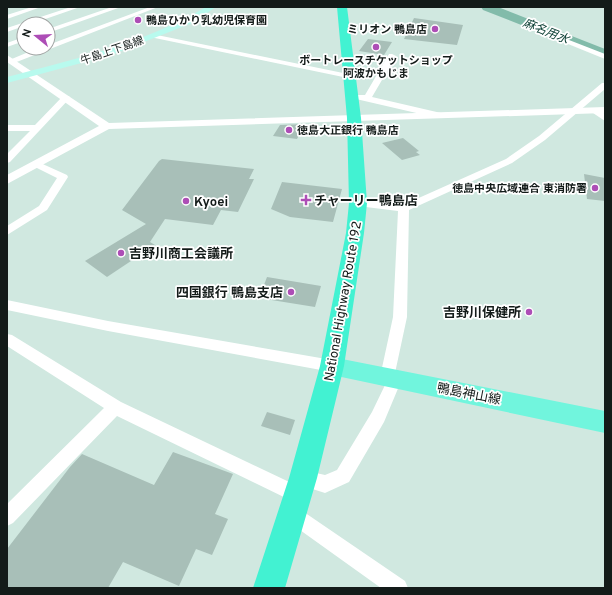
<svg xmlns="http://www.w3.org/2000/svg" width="612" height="595" viewBox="0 0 612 595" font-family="Overpass,'Noto Sans JP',sans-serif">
<rect width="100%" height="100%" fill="#d0e8e0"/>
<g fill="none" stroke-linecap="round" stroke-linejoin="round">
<path fill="#82bbaa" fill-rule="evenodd" d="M481,7H498L605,49V58L483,10Z"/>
</g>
<path fill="#a8bfb8" d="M414,18L463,25L457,45L404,39Z
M368,39L392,42L384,55L359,51Z
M305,124L297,139L273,136L280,125Z
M403,138L419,151L416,152L420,155L402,160L382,143Z
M162,159L254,169L249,179H254L238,212L221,210L213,225L165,219L150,242L155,245L107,277L85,261L146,224L122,210L159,161Z
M584,174L605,178V201L587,199Z
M282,182L342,189L333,222L290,217L271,209Z
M267,277L321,286L315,307L259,298Z
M267,412L295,420L290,435L261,426Z
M173,452L233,474L215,514L228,519L212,555L196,549L179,586L123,562L108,588H7V549L70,467L82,454L154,485Z"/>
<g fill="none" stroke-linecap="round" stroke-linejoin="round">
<path fill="#fff" fill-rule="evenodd" d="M32,7H41L7,19V15Z
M71,7H80L31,24H24V26L7,32V28Z
M112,7H121L48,33V29Z
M150,7H158L14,63H11L7,61L38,48H48V45Z
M533,26L605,54V59L531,29V27Z
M152,34L348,74L352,76L348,78L150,37V35Z
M24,37V41L7,47V43Z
M389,54H392L396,56L372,97L441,113L442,115L441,117L438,118L356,99V95H365Z
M602,83H605V89L545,140L512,163L409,210L407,317L395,373L400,375L402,379L384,422L349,482L325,493L297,484L294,478L297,472L303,470L325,475L337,470L372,412L386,383L382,381L380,377L393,317L398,211L358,206L354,205L353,203L354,201L358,200L403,205L506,159L539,136Z
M63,96H69L70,98L10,162L7,163V154L30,131H7V125H35Z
M596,108L605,114V121L593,113L592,111L593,109Z
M36,161L67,175L68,177L47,210L7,235V226L39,206L57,178L33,166L31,164Z
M7,300L108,321L332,360L337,362L339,366L337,370L332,372L108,331L7,310Z
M7,334L12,335L121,402L304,489L307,495L304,501L298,504L292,501L117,416L13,523L7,526V504L104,408L7,346Z
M292,505L298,508L405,581L408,588H381L286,520L283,514L286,508Z"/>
<path fill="#fff" fill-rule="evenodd" d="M7,55L109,123L605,107V113L109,129L7,184V175L99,126L7,62Z"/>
<path fill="#b8faee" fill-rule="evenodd" d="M206,7H216L192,23L111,55L7,83V77C75,59 146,43 206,7Z"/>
<path fill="#71f5dd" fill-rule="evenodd" d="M332,357L605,411V433L332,375L324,372L321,366L324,360Z"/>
<path fill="#42f2d2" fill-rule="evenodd" d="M337,7H347L361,118L367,203L364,233L344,366L317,478L285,588H253L289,478L320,366L346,233L349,203L347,118Z"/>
</g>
<g fill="#ad4db6" stroke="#fff" stroke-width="1.5">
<circle cx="138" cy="20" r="4"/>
<circle cx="435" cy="29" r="4"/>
<circle cx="376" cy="47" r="4"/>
<circle cx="289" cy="130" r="4"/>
<circle cx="595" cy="188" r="4"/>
<path d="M304 194h4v4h4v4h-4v4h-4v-4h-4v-4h4z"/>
<circle cx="186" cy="201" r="4"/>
<circle cx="121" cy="253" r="4"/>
<circle cx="291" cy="292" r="4"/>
<circle cx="529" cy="312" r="4"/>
</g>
<g text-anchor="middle" stroke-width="3.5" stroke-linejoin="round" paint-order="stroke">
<g font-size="11" font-weight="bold" fill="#131b19" stroke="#fff" text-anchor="start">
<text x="146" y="24">鴨島ひかり乳幼児保育園</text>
<text x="427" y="33" text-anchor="end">ミリオン 鴨島店</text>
<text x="376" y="64" text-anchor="middle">ボートレースチケットショップ<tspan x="376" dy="13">阿波かもじま</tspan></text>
<text x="297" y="134">徳島大正銀行 鴨島店</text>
<text x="587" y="192" text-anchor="end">徳島中央広域連合 東消防署</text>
</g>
<g font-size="11" fill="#131b19" stroke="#fff">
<text transform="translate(112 50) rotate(-19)" y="4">牛島上下島線</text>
</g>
<g font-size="12" font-style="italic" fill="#0e4136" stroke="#fff">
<text transform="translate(546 31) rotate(22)" y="4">麻名用水</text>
</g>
<g font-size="13" font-weight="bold" fill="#131b19" stroke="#fff" text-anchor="start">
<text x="314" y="205">チャーリー鴨島店</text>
<text x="194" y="206">Kyoei</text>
<text x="129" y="258">吉野川商工会議所</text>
<text x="283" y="297" text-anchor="end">四国銀行 鴨島支店</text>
<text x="521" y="317" text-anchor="end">吉野川保健所</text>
</g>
<g font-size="13" fill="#131b19" stroke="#fff">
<text transform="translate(342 301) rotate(-80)" y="5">National Highway Route 192</text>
<text transform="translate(469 393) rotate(11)" y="5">鴨島神山線</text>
</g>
</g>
<rect width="612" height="595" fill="none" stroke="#131b19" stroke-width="16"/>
<g transform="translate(36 36) rotate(288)"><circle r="19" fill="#ffffff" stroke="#a1a4a3"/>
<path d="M0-3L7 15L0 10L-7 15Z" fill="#ad4db6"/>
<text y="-6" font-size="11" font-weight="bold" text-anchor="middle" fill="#131b19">N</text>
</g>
</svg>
